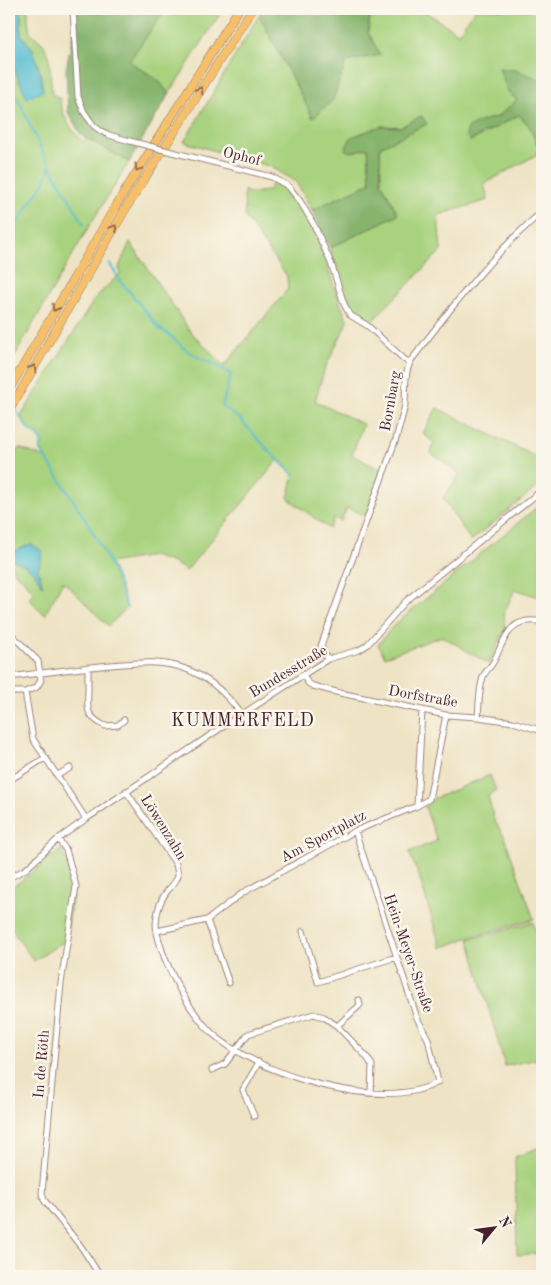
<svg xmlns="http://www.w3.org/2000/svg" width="551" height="1285" viewBox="0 0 551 1285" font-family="'Old Standard TT',serif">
<rect width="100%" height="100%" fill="#fbf7ec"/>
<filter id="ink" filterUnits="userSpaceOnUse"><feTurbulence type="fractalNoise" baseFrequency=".02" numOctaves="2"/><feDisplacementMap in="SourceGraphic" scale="10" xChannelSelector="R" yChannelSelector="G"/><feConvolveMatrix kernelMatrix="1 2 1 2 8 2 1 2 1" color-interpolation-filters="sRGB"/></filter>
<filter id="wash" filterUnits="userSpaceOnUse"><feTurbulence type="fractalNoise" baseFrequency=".0096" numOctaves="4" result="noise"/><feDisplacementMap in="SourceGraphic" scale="20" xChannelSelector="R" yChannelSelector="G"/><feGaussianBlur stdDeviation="1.12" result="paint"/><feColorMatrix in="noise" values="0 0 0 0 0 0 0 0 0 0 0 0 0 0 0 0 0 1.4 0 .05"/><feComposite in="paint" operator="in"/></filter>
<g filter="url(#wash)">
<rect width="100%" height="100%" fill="#eee3c4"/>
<path fill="#a8d27e" stroke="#797854" d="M21,9H28V19L30,32L43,44L49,56L52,94L60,99C62,116 71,130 83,142L86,138L129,162L85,233L9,366V57L27,97L33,49L21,35Z
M166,9H223L169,94L159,81L129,61Z
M371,9H421L458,33L476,9L542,10V80L516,70L517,100L497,117L482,121L471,141L519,115L529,126L539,148L536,155L484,184L488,200L438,215L441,251L371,322L350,304L330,248L398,214L381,182L380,147L426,124L422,116L401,127L381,126L352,152L368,148L370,183L312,210L296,182L272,167L184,142L259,15L313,118L333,100L345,62L368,32Z
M274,181C315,204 328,281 348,321L325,368L315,401L363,424L352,455L381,470L366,516L347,508L341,521L334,518L329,529L288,498L294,475L278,460L186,571L176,564L153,556L109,563L121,589L127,608L108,626L63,581L45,615L29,599L34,592L9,565V467L19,448L46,458L40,449L42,444L39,436L28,429L21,416L96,297L120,274L119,267L130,242L190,331L224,366L288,289L287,276L245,217L244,190L249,193L268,191Z
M437,408L542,460V483L471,541L443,498L460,474L431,453L434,443L423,433Z
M542,503L541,598L515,589L504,613L505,629L489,664L442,636L385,657L378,645L394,625Z
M490,775L496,790L488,796L494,820L504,836L534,919L467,938L441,948L419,876L409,852L437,841L425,807L433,799Z
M62,849L74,886L66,940L34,961L9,926V890Z
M533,922L542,957V1058L505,1066L469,939Z
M542,1146V1253L517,1255L515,1157Z"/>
<path fill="#86b46d" stroke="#686a4c" d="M77,9H166L129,61L159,81L169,94L129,162L81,135L68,112L66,69L77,14Z
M263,9H371L368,32L380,55L346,62L333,100L313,118L259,15Z
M499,68L516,70L542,80V130L540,134L542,136V157L536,155L539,148L529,126L519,115L470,141L466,135L468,128L482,121L497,117L517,100L508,92Z
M421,116L427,124L380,147L381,182L398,214L330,248L312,210L370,183L368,148L352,152L345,150L351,137L381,126L401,127Z"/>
<path fill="#53bcd0" stroke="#4e6e7e" d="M9,9H21V35L33,49L41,75L43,91L27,98L9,57Z
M31,544L42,551L41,561L38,569L43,586C34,571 27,564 11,560L9,557V547L14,551Z"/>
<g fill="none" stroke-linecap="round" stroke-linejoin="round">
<path stroke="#53bcd0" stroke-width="2" d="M9,80L46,159L84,224
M9,248L15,226L45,181L50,167
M110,264L118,277
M119,279L160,329C172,335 178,344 188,351C202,361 218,364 231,374L222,406L240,419L270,452L294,475
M17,411L28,429L39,436L42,444L40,449C72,499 110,550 127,608"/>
</g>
</g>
<g filter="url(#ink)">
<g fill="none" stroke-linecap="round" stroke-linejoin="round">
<g stroke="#9c8178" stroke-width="7">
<path id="minor" d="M73,9L78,97L84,112L94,126L101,131L109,135L130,141
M176,153L272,177L288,186L300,201L314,225L331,263L344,304L350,315L368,326L405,360L410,362
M9,632L38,661L41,680L37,687L25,692L33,739L86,819
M328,659L324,653L321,646L397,436C399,426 403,415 405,405C406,390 404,376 410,362C450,309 491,255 542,212
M88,667C88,675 88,683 88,691C87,710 86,716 105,726L118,725L124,720
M303,675L308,683L313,686L340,693L446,715L478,717L513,722L542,731
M9,677C43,673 77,668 111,665C135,663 160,660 183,668C207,676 227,694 242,715
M9,692H25
M478,717C479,704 479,689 483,677C485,671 491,667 494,661C505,638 510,615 542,622
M9,771L13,778L45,758
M58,775L70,768
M126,791L176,864C176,867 178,871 178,875C177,881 172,886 168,890C159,901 154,919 157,933C164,965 188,1010 211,1032C254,1074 384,1114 438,1082L428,1039L417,1018L355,831
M417,806L429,799L446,715
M58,839L66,850L76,886L61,983L42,1193L44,1200L82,1248L100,1276
M9,878L26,869L58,839L86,819L221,728L328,659L359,650L367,645L406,601L542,490
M207,920L229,983
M157,931L207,920L244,892L355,831L417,806L422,710
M303,931L318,982L396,957
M337,1026L360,1005L359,1000
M212,1070L225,1064L248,1034L314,1014L324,1017L337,1026L366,1056L372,1065L371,1093
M254,1116L243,1090L259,1062"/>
</g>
<g stroke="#9c8178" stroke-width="9">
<path id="highway" d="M9,390L115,207L239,9
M9,411L126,208L252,9"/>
</g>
<use href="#minor" stroke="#fff" stroke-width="5"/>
<use href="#highway" stroke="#f6c06b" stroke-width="8"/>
<g stroke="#9c8178" stroke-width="7" stroke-linecap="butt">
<path id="minor-bridge" d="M130,141L176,153"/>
</g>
<use href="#minor-bridge" stroke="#fff" stroke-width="5"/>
</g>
<defs><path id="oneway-chevron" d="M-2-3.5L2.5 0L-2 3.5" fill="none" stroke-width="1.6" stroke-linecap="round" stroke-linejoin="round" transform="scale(1.25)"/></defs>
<g stroke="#976748">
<use href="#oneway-chevron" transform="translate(200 90) rotate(-58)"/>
<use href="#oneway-chevron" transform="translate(138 168) rotate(121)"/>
<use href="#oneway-chevron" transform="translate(114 228) rotate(-59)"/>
<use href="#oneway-chevron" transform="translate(55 308) rotate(120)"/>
<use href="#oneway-chevron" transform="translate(33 368) rotate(-60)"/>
</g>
</g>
<g text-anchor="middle" stroke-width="5" stroke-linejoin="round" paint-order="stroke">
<g font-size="15" fill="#4a1f2b" stroke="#fbf7ec">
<text transform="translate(242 156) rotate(14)" y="5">Ophof</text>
<text transform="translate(390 401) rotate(-80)" y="5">Bornbarg</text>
<text transform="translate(288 671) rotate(-31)" y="5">Bundesstraße</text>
<text transform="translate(423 696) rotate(10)" y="5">Dorfstraße</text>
<text transform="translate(164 827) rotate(58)" y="5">Löwenzahn</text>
<text transform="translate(323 836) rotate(-28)" y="5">Am Sportplatz</text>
<text transform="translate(409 953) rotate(71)" y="5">Hein-Meyer-Straße</text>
<text transform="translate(41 1064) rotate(-85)" y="5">In de Röth</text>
</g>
<g font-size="18" letter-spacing="1" fill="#4a1f2b" stroke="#fbf7ec">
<text x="243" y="726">KUMMERFELD</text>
</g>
</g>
<rect width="551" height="1285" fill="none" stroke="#fbf7ec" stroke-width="30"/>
<g transform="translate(494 1228) rotate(61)" stroke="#fbf7ec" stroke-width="4" paint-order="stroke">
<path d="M0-4L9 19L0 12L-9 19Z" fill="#4a1f2b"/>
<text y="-8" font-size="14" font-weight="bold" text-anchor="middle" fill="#4a1f2b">N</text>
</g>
</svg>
